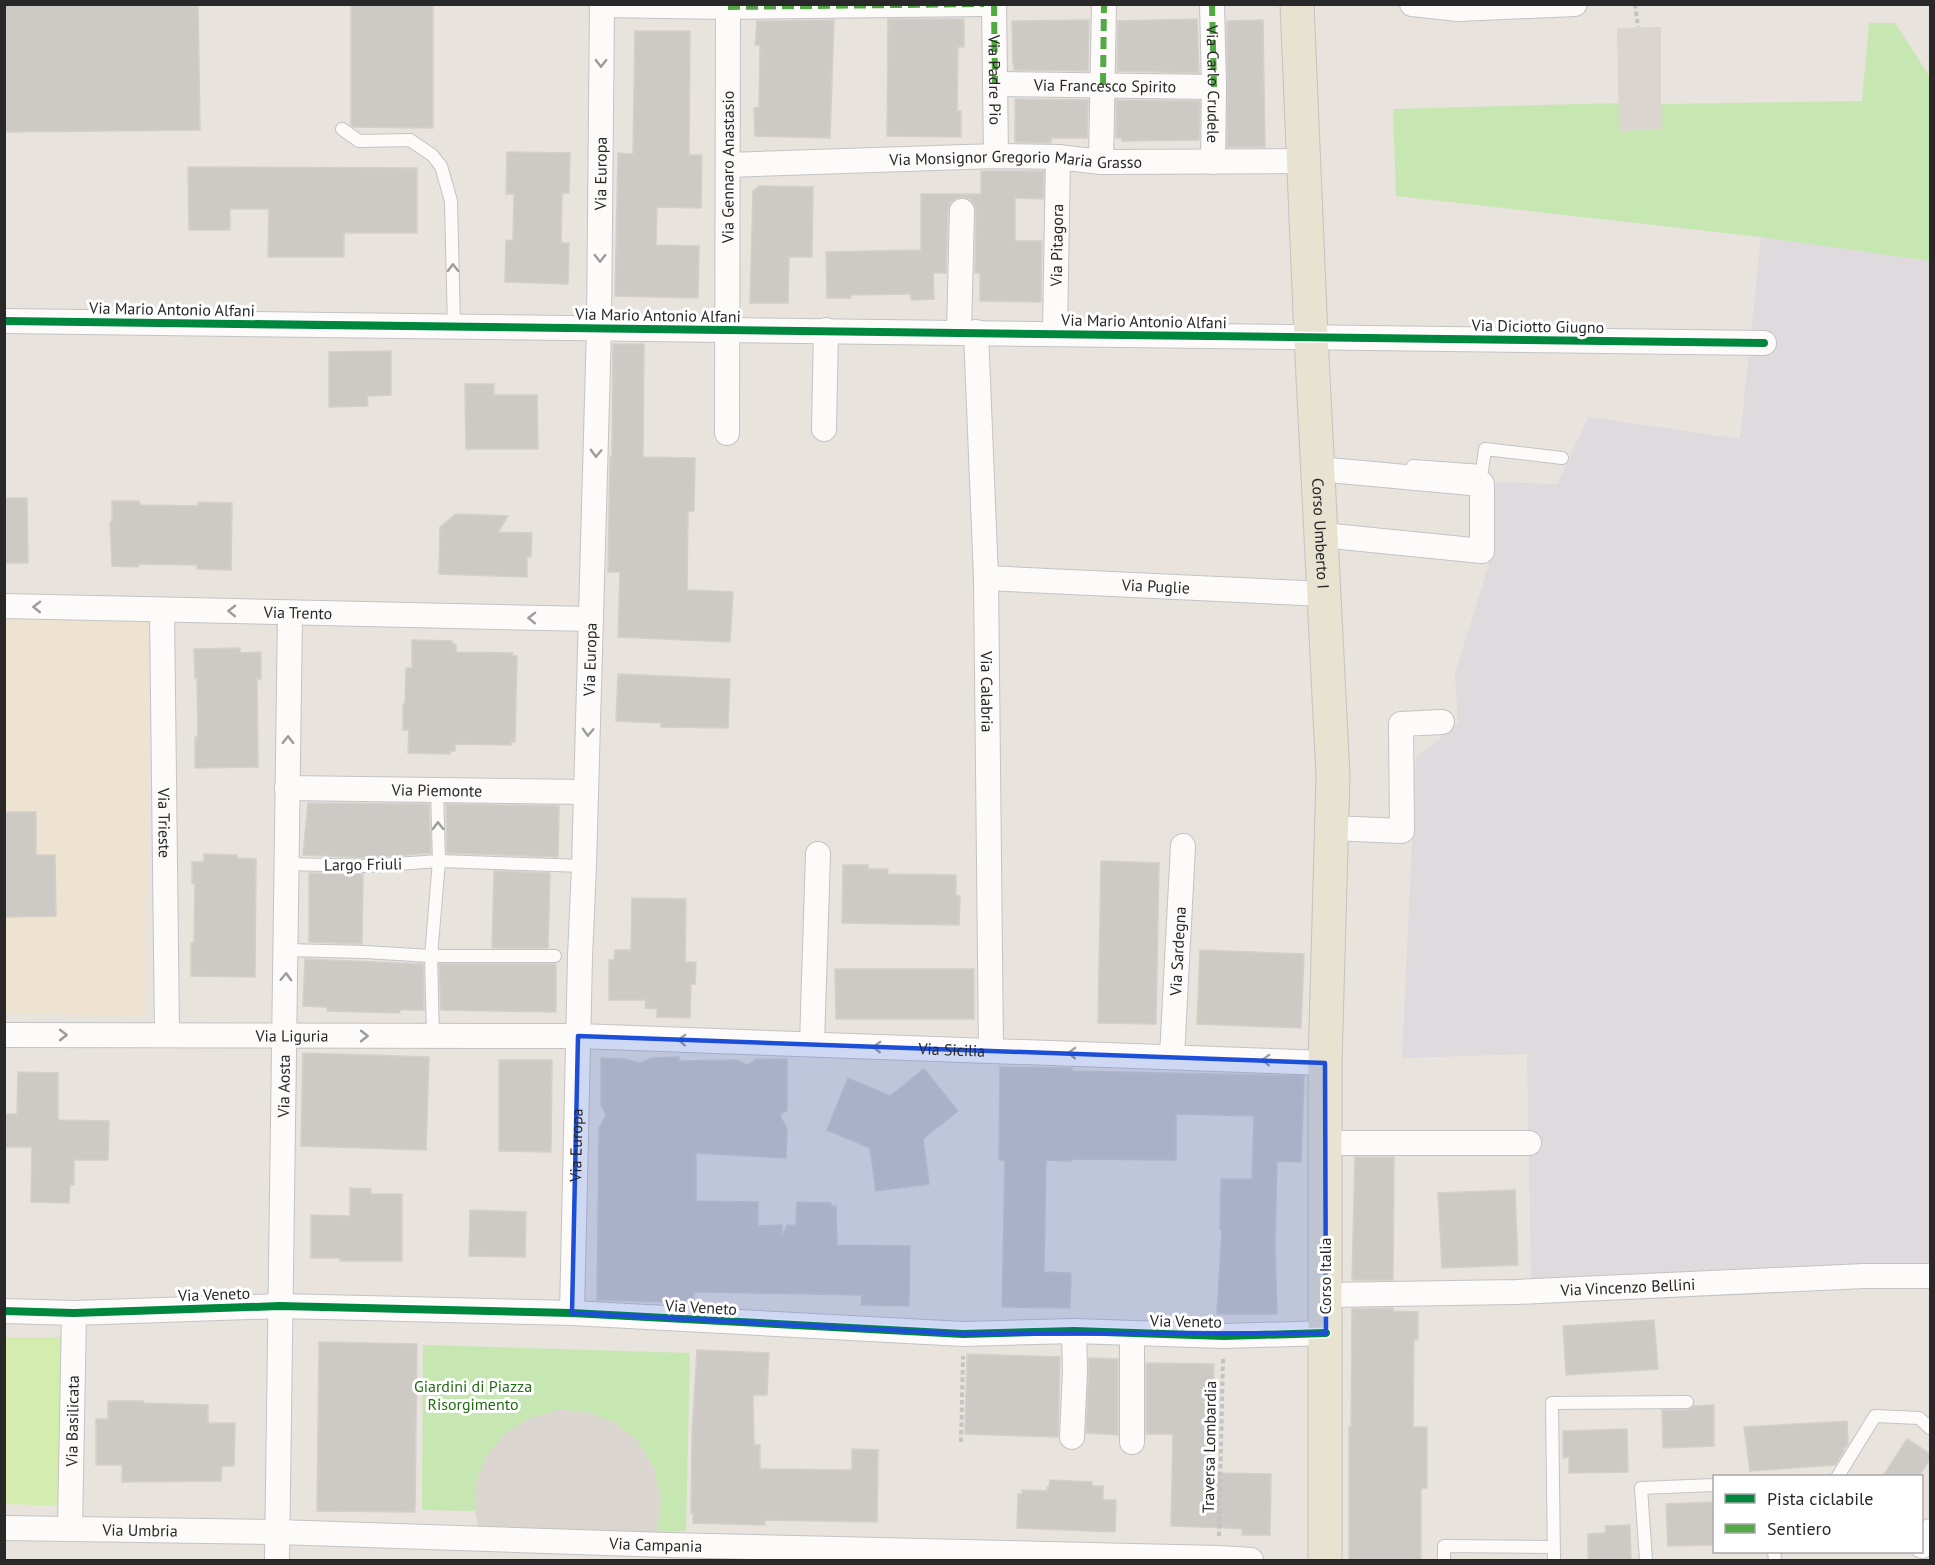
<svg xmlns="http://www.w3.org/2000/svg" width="1935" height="1565" viewBox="0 0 1935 1565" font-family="'PT Sans',sans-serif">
<rect width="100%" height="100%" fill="#e8e3dd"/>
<path fill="#dedadd" d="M1761,237L1930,261V1267L1531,1282L1527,1054L1402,1058L1416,757L1458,724L1455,674L1489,564L1496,482L1558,484L1588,417L1740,439Z"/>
<path fill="#ede3d0" d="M5,618L150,620L145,1016L5,1013Z"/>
<path fill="#c6e7b2" d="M1869,23H1895L1930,77V261L1761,237L1396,196L1393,109L1619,103L1620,131L1660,129L1661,104L1862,101Z
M423,1345L690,1353L686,1531L657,1532L661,1500L654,1468L637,1440L614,1422L587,1412L558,1410L487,1455L477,1482L475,1511L422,1510Z"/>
<path fill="#d4ecae" d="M5,1337H65L64,1506L5,1504Z"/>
<path fill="#dad5ce" d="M1661,27V129L1619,131L1617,28Z
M558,1410L587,1412L614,1422L637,1440L654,1468L661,1500L657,1532L651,1545L481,1540L475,1511L476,1482L487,1455L505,1433L530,1418Z"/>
<path fill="#cdc9c4" stroke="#d3cfc9" stroke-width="1.5" d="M4,4H198L200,130L4,132Z
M351,4H433V128L353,127L351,125Z
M888,19H964V47H958L957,111H961V137L887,136Z
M1197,19L1199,73L1117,71L1118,21Z
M834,20L830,138L755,136L754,108L759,107L760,45H755L757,21Z
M1089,20L1088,71L1014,70V64H1013L1012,21Z
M1263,20L1265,147H1227V21Z
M635,31H690L689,155H702L701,208L657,207L656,245L699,246L698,298L615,296L618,153L633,154Z
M1015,99L1088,100L1087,138H1051V143L1015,142Z
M1116,100L1200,101L1199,140L1122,141V138H1116Z
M507,152L570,153L569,193H562L561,243H569L568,284L505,282L506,240L513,241L514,194H506Z
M188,167L417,168V233H344V257H268L269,209H230V230H189Z
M981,171H1044L1043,199L1015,198V241H1042L1041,302L980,301V273H975L976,211L974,204L970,199L962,197L955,199L950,203L948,210L946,273H933L934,299L911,300V294L850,295L851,298H827L826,252L921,250V194H981Z
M759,186L813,187L812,257H789L788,303H750L753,191Z
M613,344H644L643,457L695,458L694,511H688L687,590L733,592L730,642L618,637L620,572H608L610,456H612Z
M391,351V395L367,396L368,406L329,407V352Z
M465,384H494V395H537L538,449H466Z
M4,498H27L28,563H4Z
M112,501H139L141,505L198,506V502L232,503L231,570L197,569V565L139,564L138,567L112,566L110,522H112Z
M456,514L508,516L498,532L532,533L531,557H527V577L439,574L440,527Z
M412,640L452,641V644H456V652L513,653L512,656H517L515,742H511V745L455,744V751H451L450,754L408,753L409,730H403V704H405L406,668H412Z
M240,648V653L261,652V679H257L258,767L195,768V737H198L197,677L195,678L194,649Z
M618,674L730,679L728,728L661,727V723L616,721Z
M308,803L429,804L431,853L368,858L303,855Z
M446,804L559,806L558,857L447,853Z
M4,812H36V855H55L56,916L4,917Z
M204,854L237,855V858L256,859L255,977L191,976V943L194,942L195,885L192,883V862H204Z
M1101,861L1159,863L1156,1024L1098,1023Z
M843,865H868V869H888L887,874L956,875V896H960L959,925L842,923Z
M494,871L550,873L548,948H492Z
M309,873L363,874L362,944L309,942Z
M632,898L686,899L685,962H696L695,984H691L690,1018L657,1017V1009L645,1008L646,1000H609V960H614L615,950H631Z
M1200,950L1304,954L1301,1028L1197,1024Z
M305,959L423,964L424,1010H399L400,1013L327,1011V1007L303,1006Z
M439,964H556V1012L441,1010Z
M835,969H974V1019H836Z
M303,1053L429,1057L426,1150L301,1146Z
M679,1057V1061L737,1060L747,1065L757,1059H787V1110L780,1115L787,1129L786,1158L696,1153V1201L758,1202V1226L782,1225V1237L787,1225H796L797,1202L831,1203V1206H836L837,1245L910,1246L909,1306L861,1305L862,1295L694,1292V1303L597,1300L599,1128L606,1115L601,1105V1058L624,1059L640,1063L652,1058Z
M499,1060H552L551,1152L499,1151Z
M1000,1067L1072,1068V1071L1304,1076L1301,1162L1277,1161L1275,1244L1277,1314H1217L1222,1229H1220L1221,1179H1252L1254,1116L1176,1114V1160L1071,1159V1161L1046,1160L1044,1272L1071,1273L1070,1308L1002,1307L1005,1160H999Z
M924,1069L958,1111L923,1139L929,1184L876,1191L870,1148L827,1130L848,1078L890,1096Z
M18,1072L58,1073V1120L109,1121L108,1160H74V1185H70L69,1203L31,1202L32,1147H4V1114H17Z
M1355,1157H1394L1393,1280H1352Z
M350,1188L371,1189V1194H402V1261H340V1258H311V1215L350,1216Z
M1515,1190L1518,1265L1442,1268L1438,1193Z
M470,1210L526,1212L525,1257L469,1256Z
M1393,1308V1311L1418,1312V1340L1414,1339L1413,1427H1427V1488H1421V1560H1349V1427H1351L1352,1309Z
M1654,1320L1658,1369L1566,1375L1563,1326Z
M319,1342L417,1344L415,1512L317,1511Z
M697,1350L769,1353L767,1395H753L754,1445H760V1469L852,1470V1449L878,1450L877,1522L765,1520V1525L693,1523V1513H691L692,1433Z
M967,1354L1060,1357L1058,1437L965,1434Z
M1089,1358L1118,1359V1435L1086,1433Z
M1146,1363L1214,1364L1211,1473L1271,1474L1270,1535H1242V1529L1230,1528L1171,1526L1173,1434H1146Z
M108,1401H143V1403L208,1405V1423H235L234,1466H222L221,1481L122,1482V1465H96V1419H108Z
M1714,1405V1446L1663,1448L1662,1410H1687L1694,1406Z
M1847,1421L1848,1444L1846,1447H1844V1451L1835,1465L1750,1471L1744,1427Z
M1627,1429L1628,1472L1569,1473V1457L1563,1458V1431Z
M1907,1439L1930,1454V1459L1919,1476H1883Z
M1050,1480L1092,1482V1486H1103V1500H1116L1115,1532L1017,1528L1018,1494H1022V1490L1047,1491V1487H1049Z
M1714,1502V1545L1668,1546L1666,1504Z
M1630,1525L1631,1560H1588V1534L1606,1533L1605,1526Z"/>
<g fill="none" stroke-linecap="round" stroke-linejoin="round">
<g stroke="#c4c3c4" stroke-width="14">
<path id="lane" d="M342,129L359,141L410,140L432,155L441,166L451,201L454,326
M1413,466L1482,471L1485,449L1562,458
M287,864L368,866L439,861L584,866
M287,950L365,952L431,956H555
M433,1036L431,956L439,861L437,790
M1838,1476L1875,1416L1919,1418L1930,1428
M1774,1552L1775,1560
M1444,1560V1546L1554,1547
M1554,1560L1552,1403L1687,1402
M1646,1560L1641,1488L1714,1485"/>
</g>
<g stroke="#c4c3c4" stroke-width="26">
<g id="street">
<path id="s1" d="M994,4L996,156"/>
<path id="s2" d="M1212,4L1214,87L1213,162"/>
<path d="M1412,4L1458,9L1575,4"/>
<path d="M602,5L728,7L984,4"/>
<path id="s3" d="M995,84L1214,87"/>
<path d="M1101,162L1104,4"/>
<path id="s4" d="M728,165L996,156L1058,157L1101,162L1304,161"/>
<path d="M4,321L1764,343"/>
<path d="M959,332L962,211"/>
<path id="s5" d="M976,332L986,578L991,1051"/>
<path id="s6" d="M1055,333L1058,157"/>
<path d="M824,429L826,330"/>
<path id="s7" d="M727,433L728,7"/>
<path d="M1318,469L1482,484V551L1322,535"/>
<path id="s8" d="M986,578L1325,594"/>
<path id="s9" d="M4,606L591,619"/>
<path id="s10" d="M162,610L167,1035"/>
<path id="s11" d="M287,788L586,792"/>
<path d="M1331,828L1402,831L1401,724L1442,722"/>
<path id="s12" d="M4,1035L578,1036L1325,1063"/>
<path d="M812,1044L818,854"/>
<path id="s13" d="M1172,1056L1183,846"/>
<path d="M1324,1143H1529"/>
<path id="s14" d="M1325,1295L1516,1292L1864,1276H1930"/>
<path d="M4,1311L74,1313L280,1306L572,1313L963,1334L1074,1331L1224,1336L1326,1333"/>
<path id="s15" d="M572,1313L580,957L584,866L599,328L602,4"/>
<path d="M1072,1437L1075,1371L1074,1331"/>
<path d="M1132,1442V1334"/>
<path id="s16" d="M4,1528L277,1532L667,1545L1218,1558L1251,1560"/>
<path id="s17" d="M70,1529L74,1313"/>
<path d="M1922,1546L1930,1531"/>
<path id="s18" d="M277,1560L290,613"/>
</g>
</g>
<g stroke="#c4c2c0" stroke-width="35">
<g id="primary">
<path id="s19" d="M1297,4L1311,336L1333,776L1325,1063V1560"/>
</g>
</g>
<path stroke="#c4c3c3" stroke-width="4" stroke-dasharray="4.5 3" stroke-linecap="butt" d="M1635,4L1638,27
M961,1442L963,1356
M1219,1536L1223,1358"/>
<use href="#lane" stroke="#fcfbfa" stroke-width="12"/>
<use href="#street" stroke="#fcfbfa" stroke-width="24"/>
<use href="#primary" stroke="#e8e2d0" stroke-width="33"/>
<path stroke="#53aa44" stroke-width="6" stroke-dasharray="12 6" stroke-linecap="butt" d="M994,4L995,84
M1212,4L1214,87
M728,7L984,4
M1103,85L1104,4"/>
<g stroke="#fff" stroke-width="11">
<path id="cycleway" d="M4,321L1764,343
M4,1311L74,1313L280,1306L572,1313L963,1334L1074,1331L1224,1336L1326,1333"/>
</g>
<use href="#cycleway" stroke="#00873e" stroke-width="8"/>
</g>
<defs><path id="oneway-chevron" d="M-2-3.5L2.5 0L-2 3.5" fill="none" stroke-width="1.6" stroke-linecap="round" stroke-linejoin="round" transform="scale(1.5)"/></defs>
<g stroke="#9d9c9c">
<use href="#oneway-chevron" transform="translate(601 63) rotate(90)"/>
<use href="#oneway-chevron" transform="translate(600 258) rotate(90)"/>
<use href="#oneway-chevron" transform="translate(453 268) rotate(-91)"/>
<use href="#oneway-chevron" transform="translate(596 453) rotate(92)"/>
<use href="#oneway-chevron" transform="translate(37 607) rotate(-179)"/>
<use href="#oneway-chevron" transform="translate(232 611) rotate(-179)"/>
<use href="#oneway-chevron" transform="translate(532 618) rotate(-179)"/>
<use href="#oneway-chevron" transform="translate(588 732) rotate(92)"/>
<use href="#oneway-chevron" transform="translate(288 740) rotate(-89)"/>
<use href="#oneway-chevron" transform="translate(438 826) rotate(-91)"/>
<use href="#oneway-chevron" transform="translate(286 977) rotate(-88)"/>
<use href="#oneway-chevron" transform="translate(63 1035)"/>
<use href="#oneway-chevron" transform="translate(364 1036)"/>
<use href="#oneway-chevron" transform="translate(682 1040) rotate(-178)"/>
<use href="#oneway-chevron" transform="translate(877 1047) rotate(-178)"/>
<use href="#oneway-chevron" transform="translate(1072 1053) rotate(-178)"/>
<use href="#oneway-chevron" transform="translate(1266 1060) rotate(-178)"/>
</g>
<path fill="#1d4ed8" fill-opacity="0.2" stroke="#1d4ed8" stroke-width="4.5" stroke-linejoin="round" d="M578,1036L1325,1063L1326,1333L963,1334L572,1313Z"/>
<g text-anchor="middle" stroke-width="6" stroke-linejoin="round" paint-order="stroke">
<g font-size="16" fill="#282828" stroke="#fff">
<text dy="6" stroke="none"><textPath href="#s1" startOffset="76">Via Padre Pio</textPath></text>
<text dy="6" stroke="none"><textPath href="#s2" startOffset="80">Via Carlo Crudele</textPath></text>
<text dy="6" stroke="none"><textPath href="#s3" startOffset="110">Via Francesco Spirito</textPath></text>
<text dy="6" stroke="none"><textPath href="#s4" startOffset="288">Via Monsignor Gregorio Maria Grasso</textPath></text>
<text dy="6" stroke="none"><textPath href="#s7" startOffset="266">Via Gennaro Anastasio</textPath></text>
<text dy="6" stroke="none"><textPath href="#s15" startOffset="1140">Via Europa</textPath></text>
<text dy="6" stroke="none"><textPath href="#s6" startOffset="88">Via Pitagora</textPath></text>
<text transform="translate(172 309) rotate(1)" y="6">Via Mario Antonio Alfani</text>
<text transform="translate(658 315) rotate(1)" y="6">Via Mario Antonio Alfani</text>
<text transform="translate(1144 321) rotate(1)" y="6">Via Mario Antonio Alfani</text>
<text transform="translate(1538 326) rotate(1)" y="6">Via Diciotto Giugno</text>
<text dy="6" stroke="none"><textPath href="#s19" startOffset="530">Corso Umberto I</textPath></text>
<text dy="6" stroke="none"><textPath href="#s8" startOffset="170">Via Puglie</textPath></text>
<text dy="6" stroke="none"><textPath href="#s9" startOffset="294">Via Trento</textPath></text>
<text dy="6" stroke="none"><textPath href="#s15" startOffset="654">Via Europa</textPath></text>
<text dy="6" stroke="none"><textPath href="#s5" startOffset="360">Via Calabria</textPath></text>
<text dy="6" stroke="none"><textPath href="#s11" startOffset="150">Via Piemonte</textPath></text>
<text dy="6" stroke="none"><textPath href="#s10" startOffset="213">Via Trieste</textPath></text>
<text transform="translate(363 864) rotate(-1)" y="6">Largo Friuli</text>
<text dy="6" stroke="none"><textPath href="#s13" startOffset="105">Via Sardegna</textPath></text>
<text dy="6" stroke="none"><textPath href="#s12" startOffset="288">Via Liguria</textPath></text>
<text dy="6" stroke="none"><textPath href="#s12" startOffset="948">Via Sicilia</textPath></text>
<text dy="6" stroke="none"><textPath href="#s18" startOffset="474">Via Aosta</textPath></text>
<text dy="6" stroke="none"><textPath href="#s15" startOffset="168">Via Europa</textPath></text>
<text transform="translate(1325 1276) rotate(-90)" y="6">Corso Italia</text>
<text dy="6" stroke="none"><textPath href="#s14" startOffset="303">Via Vincenzo Bellini</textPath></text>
<text transform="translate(214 1294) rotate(-2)" y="6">Via Veneto</text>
<text transform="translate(701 1307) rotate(3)" y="6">Via Veneto</text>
<text transform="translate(1186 1321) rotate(1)" y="6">Via Veneto</text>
<text dy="6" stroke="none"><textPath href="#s17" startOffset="108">Via Basilicata</textPath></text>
<text transform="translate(1209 1447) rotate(-89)" y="6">Traversa Lombardia</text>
<text dy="6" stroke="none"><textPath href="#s16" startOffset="136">Via Umbria</textPath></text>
<text dy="6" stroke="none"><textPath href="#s16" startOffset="652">Via Campania</textPath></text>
</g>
<g font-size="16" fill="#226c11" stroke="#fff">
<text x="473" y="1392">Giardini di Piazza<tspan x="473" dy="18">Risorgimento</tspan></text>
</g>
</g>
<rect width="1935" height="1565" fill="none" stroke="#282828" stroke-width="12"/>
<rect x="1713" y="1475" width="210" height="78" fill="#ffffff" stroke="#a9a9a9" stroke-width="1.5"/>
<rect x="1725" y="1494" width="30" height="9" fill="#00873e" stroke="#a9a9a9" stroke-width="1.5"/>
<text x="1767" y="1505" font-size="18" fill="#282828">Pista ciclabile</text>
<rect x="1725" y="1524" width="30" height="9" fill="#53aa44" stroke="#a9a9a9" stroke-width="1.5"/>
<text x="1767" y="1535" font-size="18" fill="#282828">Sentiero</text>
</svg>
